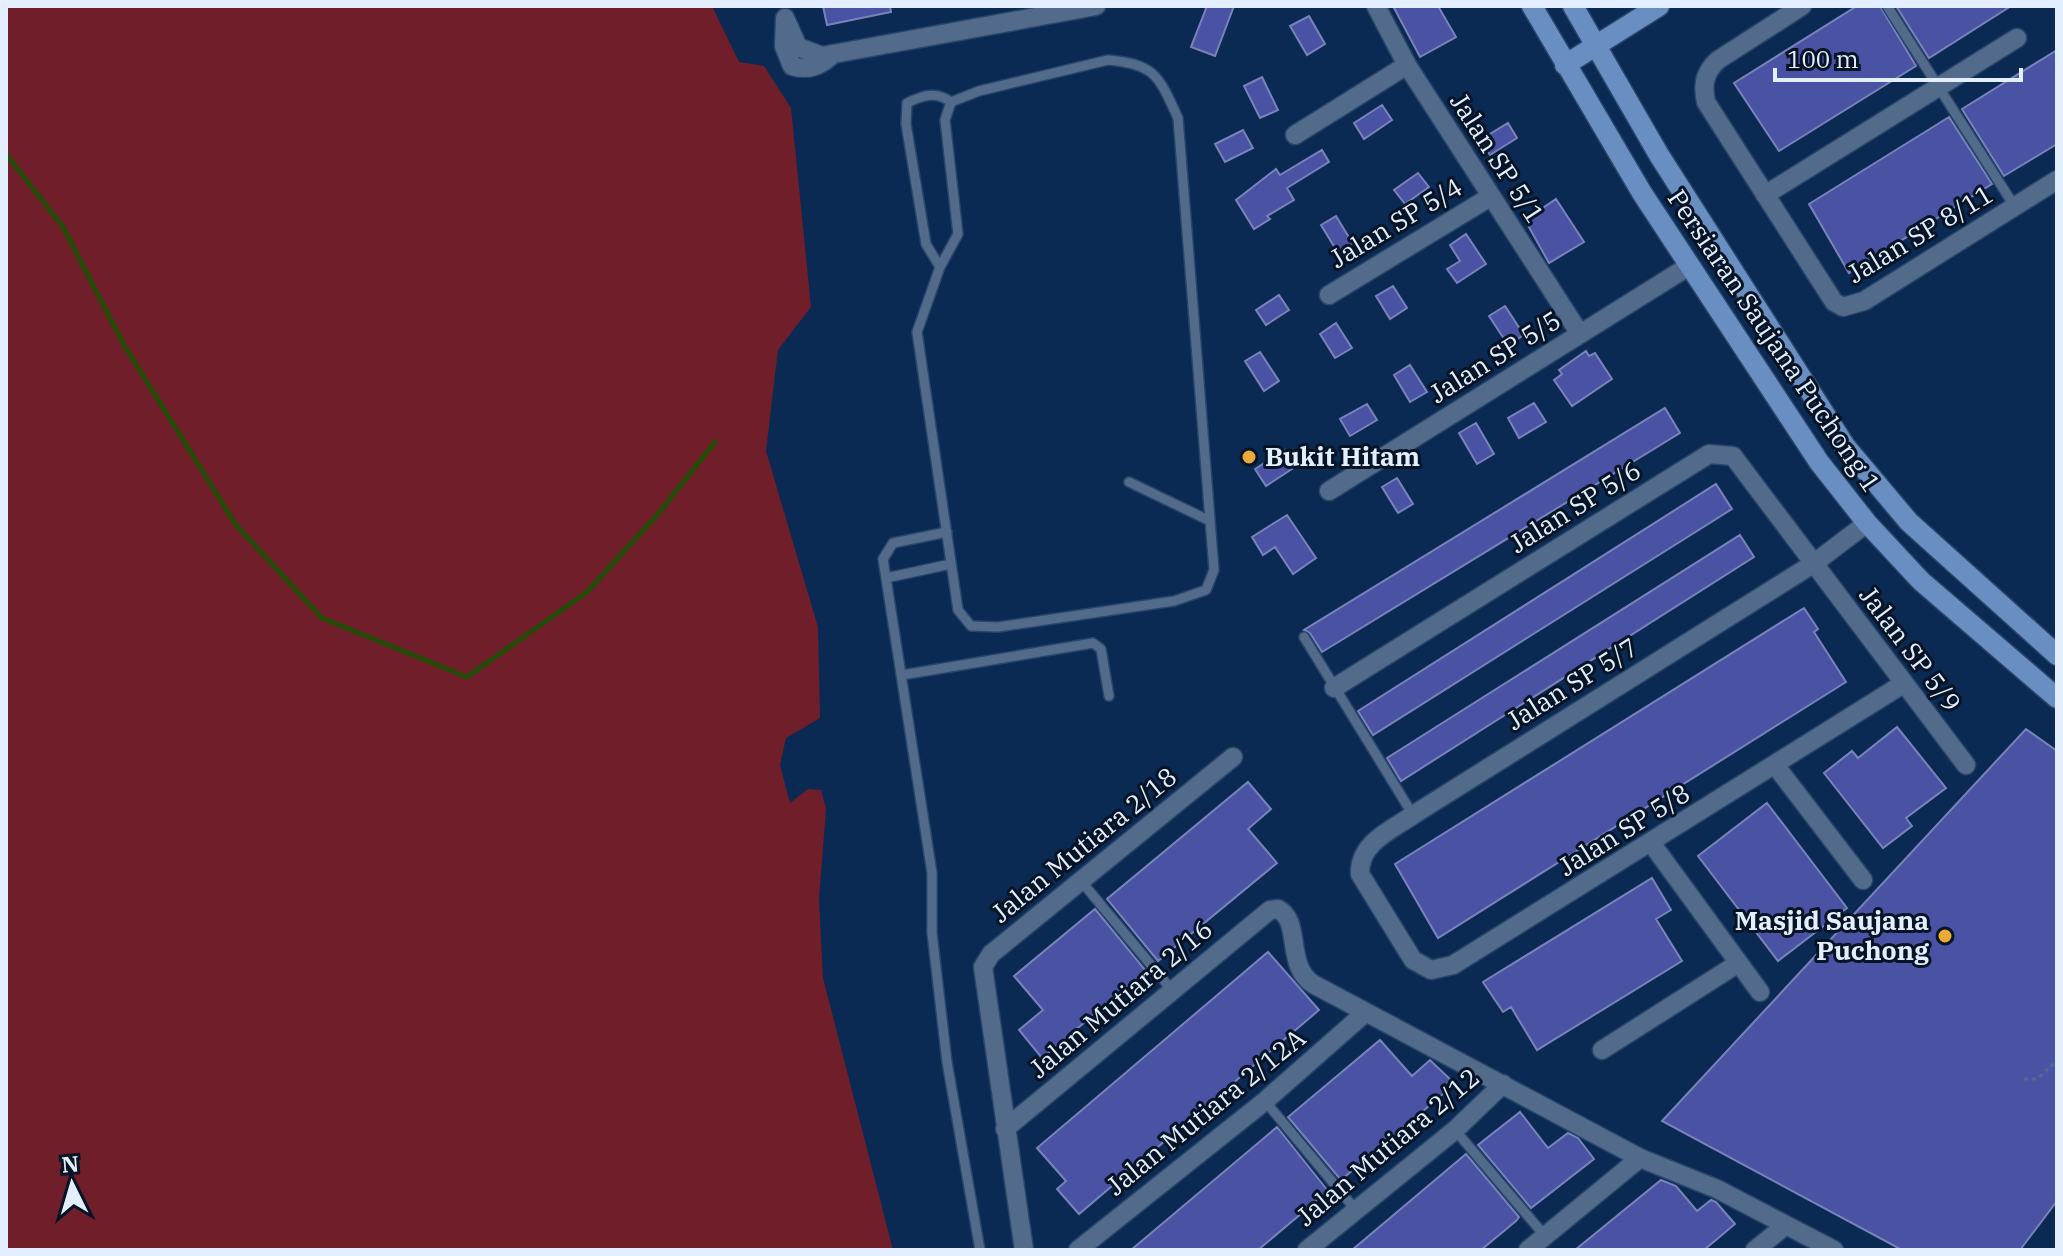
<svg xmlns="http://www.w3.org/2000/svg" width="2063" height="1256" viewBox="0 0 2063 1256" font-family="'IBM Plex Serif',serif">
<rect width="100%" height="100%" fill="#0a2a53"/>
<path fill="#6f1e2a" d="M6,6H712L739,62L764,66L791,108L811,307L778,350L766,451L818,627L820,718L786,738L780,765L790,803L808,789L821,790L826,809L819,900L823,978L893,1250H6Z"/>
<g fill="none" stroke-linecap="round" stroke-linejoin="round">
<path stroke="#234b07" stroke-width="5" d="M6,154L63,227L124,345L236,525L322,618L467,677L587,592L657,515L715,442"/>
</g>
<path fill="#4a52a4" stroke="#7983b9" stroke-width="2" d="M823,6H890L891,12L827,25Z
M1207,6H1234L1215,56L1191,47Z
M1393,6H1438L1456,37L1420,57Z
M1857,6H1880L1916,66L1779,151L1734,83Z
M1896,6H2011L1929,58Z
M1309,16L1325,44L1307,55L1290,26Z
M2057,50V144L2004,176L1962,109Z
M1262,77L1278,110L1260,118L1244,86Z
M1382,105L1392,120L1364,139L1354,123Z
M1949,117L1992,184L1849,273L1809,204Z
M1508,123L1517,138L1490,155L1480,140Z
M1243,130L1253,148L1225,162L1215,144Z
M1322,150L1329,162L1287,188L1294,200L1267,216L1270,219L1254,229L1236,200L1276,169L1280,175Z
M1418,173L1429,187L1405,204L1394,190Z
M1556,199L1584,242L1549,263L1525,220Z
M1336,216L1353,244L1338,253L1321,225Z
M1466,234L1486,264L1457,283L1447,269L1460,261L1450,245Z
M1393,286L1407,308L1390,319L1376,296Z
M1279,295L1289,310L1266,325L1256,310Z
M1505,306L1524,335L1508,345L1489,316Z
M1336,323L1352,348L1335,358L1320,334Z
M1586,351L1589,356L1595,353L1612,379L1572,406L1554,380L1562,374L1559,370Z
M1260,352L1279,381L1264,391L1245,361Z
M1410,365L1427,392L1410,402L1394,375Z
M1534,403L1546,422L1519,438L1508,418Z
M1367,404L1377,420L1350,436L1340,419Z
M1665,408L1680,433L1322,652L1310,633L1304,630Z
M1476,423L1494,454L1477,464L1459,433Z
M1285,450L1295,467L1266,486L1255,469Z
M1397,478L1413,504L1398,513L1382,487Z
M1716,484L1732,509L1373,735L1358,711Z
M1287,515L1316,558L1293,574L1275,547L1263,555L1252,537Z
M1740,535L1754,557L1401,781L1387,758Z
M1804,608L1818,629L1814,632L1846,682L1438,938L1395,864Z
M1897,727L1946,788L1906,818L1912,826L1883,848L1824,773L1852,751L1858,758Z
M2026,729L2057,751V1201L2020,1250H1902L1662,1121Z
M1248,782L1271,809L1248,829L1277,863L1158,961L1107,899Z
M1767,803L1847,908L1778,961L1698,856Z
M1652,878L1671,910L1656,919L1682,961L1537,1050L1511,1007L1503,1012L1483,982Z
M1095,909L1146,971L1042,1058L1019,1030L1043,1010L1014,976Z
M1268,952L1319,1010L1079,1214L1057,1189L1066,1181L1037,1148Z
M1380,1040L1412,1076L1430,1060L1455,1084L1341,1180L1288,1117Z
M1520,1112L1548,1148L1568,1133L1578,1138L1594,1159L1531,1208L1478,1145Z
M1277,1127L1328,1191L1258,1250H1131Z
M1466,1154L1519,1217L1516,1221L1481,1250H1352Z
M1661,1180L1676,1186L1697,1211L1711,1200L1716,1202L1735,1224L1704,1250H1575Z"/>
<g fill="none" stroke-linecap="round" stroke-linejoin="round">
<g stroke="#28466b" stroke-width="12">
<path id="lane" d="M1887,6L2015,207
M1108,60C1156,64 1159,77 1178,118L1214,570L1206,590L1174,601L998,627L971,626L958,610L917,332L940,267L958,234L945,120L951,102L979,91Z
M940,267L926,244L906,124L907,103C923,95 936,91 951,102
M1129,482L1208,520
M947,532L893,543L883,559L932,873V933L947,1062L980,1250
M886,578L951,564
M1304,637L1413,815
M902,675L1093,643L1101,649L1109,696
M1081,881L1171,989
M1265,1101L1355,1209
M1455,1130L1545,1236"/>
</g>
<g stroke="#28466b" stroke-width="21">
<path id="street" d="M1376,6L1407,65L1580,334
M1802,6L1718,60C1705,72 1702,84 1706,102L1834,302L1843,307L1864,301L2057,180
M833,54C821,66 809,71 792,66L784,46L785,18L798,47L822,56L1096,6
M1295,135L1407,65
M1765,195L2017,38
M1329,295L1490,197
M1329,491L1689,266
M1867,523L1813,564L1413,815C1390,831 1359,843 1360,874L1413,960L1431,970L1453,965L1903,684
M1334,688L1709,454L1733,456L1966,765
M1775,765L1863,880
M1652,844L1760,992
M1602,1050L1737,964
M1005,1129L1270,910L1278,909C1302,921 1285,966 1313,984L1640,1158L1717,1189L1834,1250
M1024,1250L983,967L991,954L1233,757
M1078,1250L1265,1101L1366,1012
M1307,1250L1455,1130L1503,1084
M1528,1250L1640,1158
M1755,1250L1786,1225"/>
</g>
<g stroke="#28466b" stroke-width="23">
<path id="secondary" d="M1532,6L1642,193L1819,462L1867,523L1921,581L2057,698
M1573,6L1659,155L1845,446L1909,522L2057,655
M1565,65L1659,6"/>
</g>
<path stroke="#526b8c" stroke-width="3" stroke-dasharray="4 4" stroke-linecap="butt" d="M2024,1079H2037L2057,1061"/>
<use href="#lane" stroke="#536b8b" stroke-width="9"/>
<use href="#street" stroke="#536b8b" stroke-width="18"/>
<use href="#secondary" stroke="#698fc2" stroke-width="20"/>
</g>
<g fill="#eba93a" stroke="#061425" stroke-width="3">
<circle cx="1249" cy="457" r="8"/>
<circle cx="1945" cy="936" r="8"/>
</g>
<g text-anchor="middle" stroke-width="6" stroke-linejoin="round" paint-order="stroke">
<g font-size="26" fill="#e3effe" stroke="#061425">
<text transform="translate(1497 158) rotate(57)" y="9">Jalan SP 5/1</text>
<text transform="translate(1396 223) rotate(-31)" y="9">Jalan SP 5/4</text>
<text transform="translate(1920 234) rotate(-31)" y="9">Jalan SP 8/11</text>
<text transform="translate(1774 341) rotate(56)" y="9">Persiaran Saujana Puchong 1</text>
<text transform="translate(1495 357) rotate(-32)" y="9">Jalan SP 5/5</text>
<text transform="translate(1575 507) rotate(-32)" y="9">Jalan SP 5/6</text>
<text transform="translate(1910 649) rotate(53)" y="9">Jalan SP 5/9</text>
<text transform="translate(1572 684) rotate(-32)" y="9">Jalan SP 5/7</text>
<text transform="translate(1624 830) rotate(-32)" y="9">Jalan SP 5/8</text>
<text transform="translate(1084 845) rotate(-39)" y="9">Jalan Mutiara 2/18</text>
<text transform="translate(1121 999) rotate(-40)" y="9">Jalan Mutiara 2/16</text>
<text transform="translate(1206 1112) rotate(-39)" y="9">Jalan Mutiara 2/12A</text>
<text transform="translate(1388 1147) rotate(-40)" y="9">Jalan Mutiara 2/12</text>
</g>
<g font-size="26" font-weight="bold" fill="#e3effe" stroke="#061425" text-anchor="start">
<text x="1265" y="466">Bukit Hitam</text>
<text x="1929" y="930" text-anchor="end">Masjid Saujana<tspan x="1929" dy="30">Puchong</tspan></text>
</g>
</g>
<rect width="2063" height="1256" fill="none" stroke="#e3effe" stroke-width="16"/>
<g transform="translate(72 1184) rotate(355)" stroke="#061425" stroke-width="6" paint-order="stroke">
<path d="M0-6L14 30L0 20L-14 30Z" fill="#e3effe"/>
<text y="-12" font-size="22" font-weight="bold" text-anchor="middle" fill="#e3effe">N</text>
</g>
<path d="M1775 68v12h246v-12" fill="none" stroke="#e3effe" stroke-width="4"/>
<text x="1787" y="68" font-size="24" fill="#e3effe" stroke="#061425" stroke-width="6" paint-order="stroke">100 m</text>
</svg>
